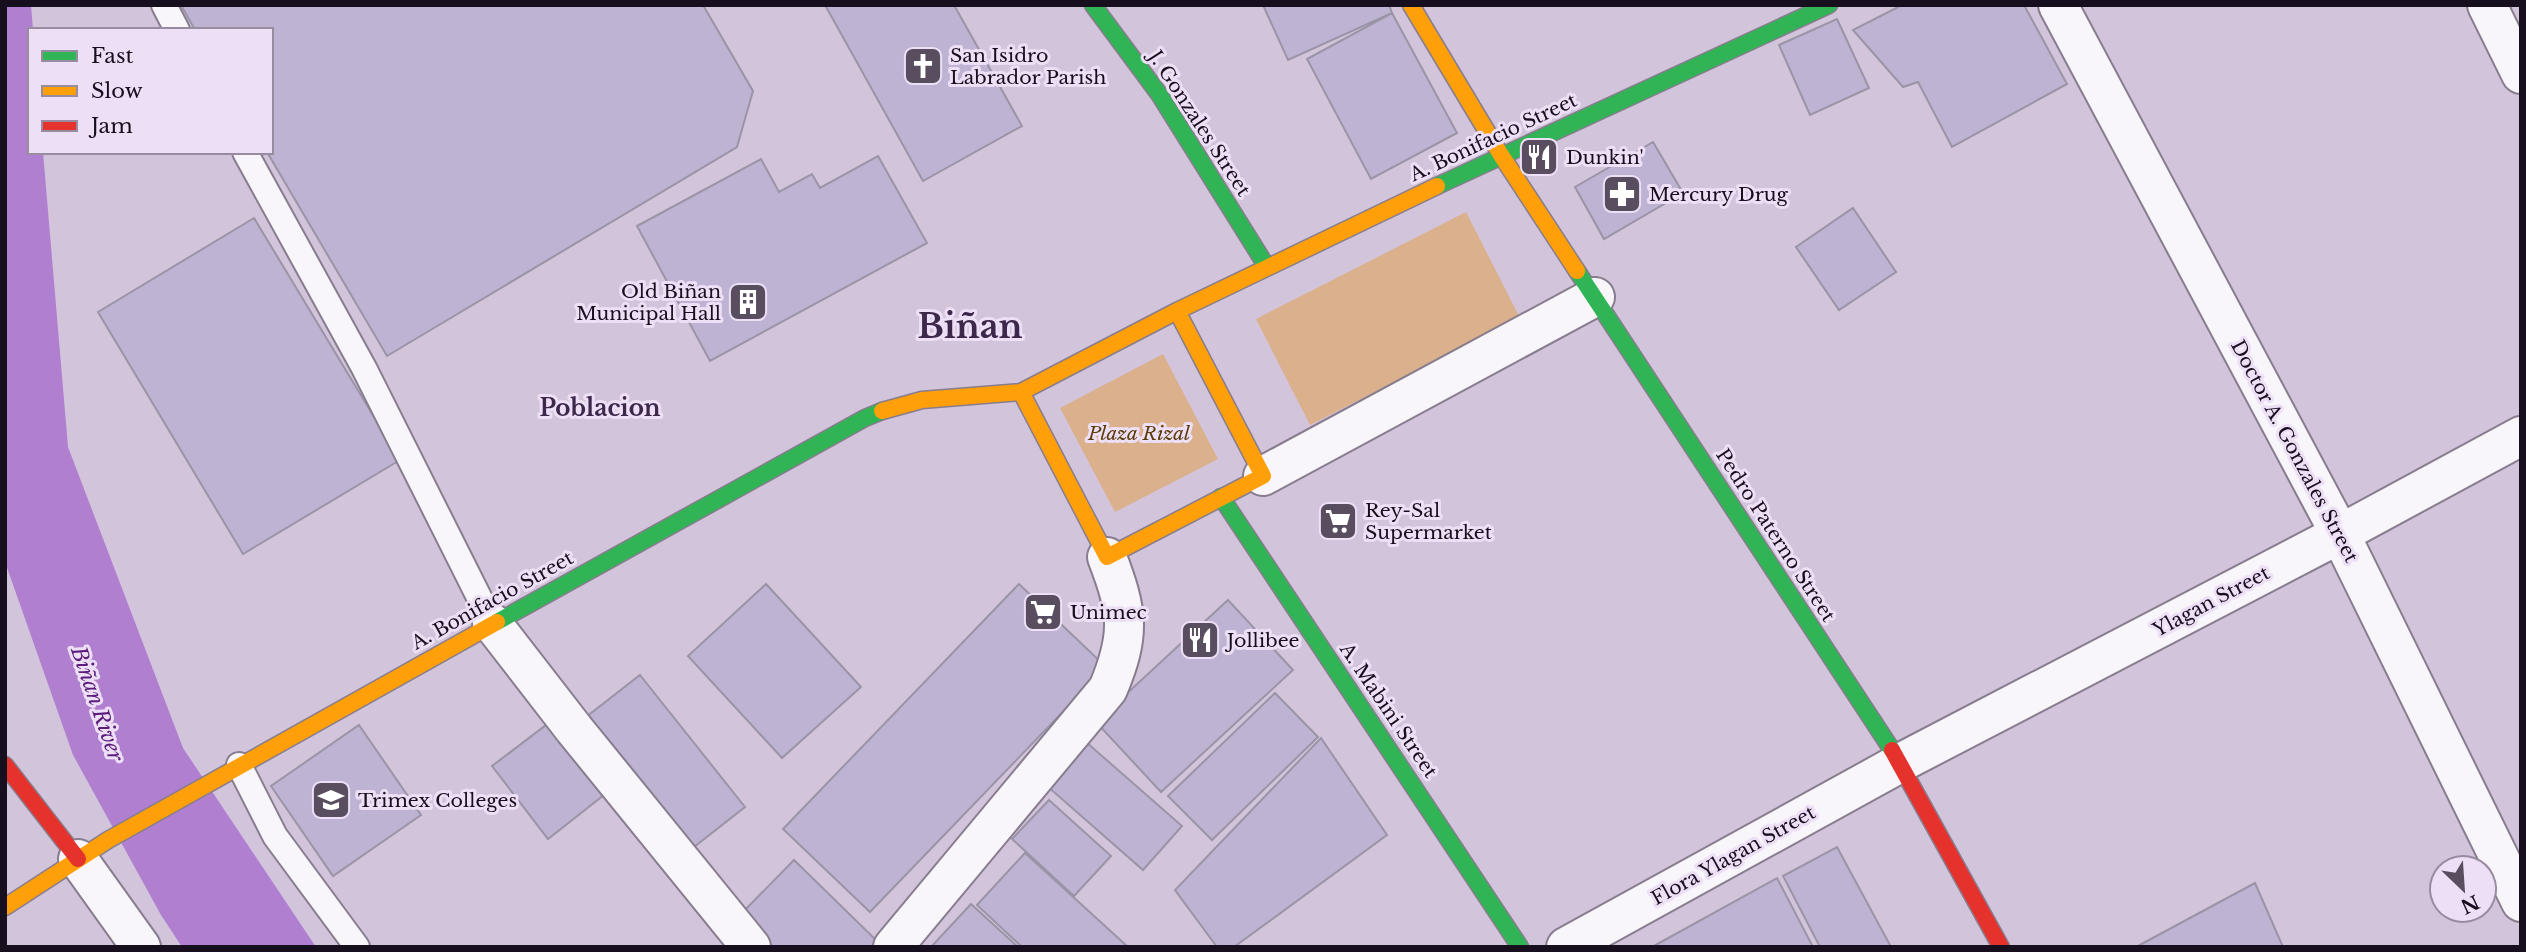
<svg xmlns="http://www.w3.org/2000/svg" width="2526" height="952" viewBox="0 0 2526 952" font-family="'Libre Baskerville',serif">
<rect width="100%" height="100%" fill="#d2c4db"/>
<path fill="#dbb08c" d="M1466,212L1520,318L1310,425L1256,319Z
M1163,354L1218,459L1115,512L1060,408Z"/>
<path fill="#b07fd0" d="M5,5H31L33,30H30V152H43L68,447L183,748L316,947H182L161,915L73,755L5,562Z"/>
<path fill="#beb3d3" stroke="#9b94a6" stroke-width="2" d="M181,5H703L753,91L737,147L387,356L267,152H271V30H195Z
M825,5H954L1022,126L923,181Z
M1263,5H1389L1392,13L1288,60Z
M1902,5H2024L2067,84L1952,147L1918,82L1903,87L1853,30Z
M1392,13L1457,133L1371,179L1307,59Z
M1837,19L1869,88L1810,115L1779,45Z
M1653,142L1683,193L1604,239L1575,187Z
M878,156L927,243L710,361L637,226L761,159L779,192L812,174L820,188Z
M1853,208L1896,272L1839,310L1796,247Z
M254,218L400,460L243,554L98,312Z
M766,584L861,687L782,758L688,656Z
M1019,584L1106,667L870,912L783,829Z
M1228,600L1293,670L1161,792L1096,722Z
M640,675L745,807L685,854L581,721Z
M1275,693L1318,737L1212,840L1168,796Z
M558,716L614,787L548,839L492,766Z
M359,725L421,815L333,876L271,786Z
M1321,738L1387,835L1234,947H1217L1175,890Z
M1086,742L1182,826L1143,870L1047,786Z
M1049,800L1111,856L1074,896L1012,839Z
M1837,847L1890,945L1888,947H1820L1783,876Z
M1025,853L1128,947H1022L977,905Z
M794,860L879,943L875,947H766L737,918Z
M1777,878L1813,947H1652Z
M2255,883L2283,947H2136Z
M971,904L1018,947H931Z"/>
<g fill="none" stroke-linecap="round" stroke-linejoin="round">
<g stroke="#877d8e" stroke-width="28">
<path id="lane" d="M164,5L177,30
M245,152L364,368L492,623
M239,765L275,836L357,947"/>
</g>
<g stroke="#877d8e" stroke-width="42">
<path id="street" d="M2058,5L2340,534L2521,902
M2487,5L2521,74
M1263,476L1595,297
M492,623L574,729L751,947
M78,859L141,947
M893,947L1108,689C1131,634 1128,612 1107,557
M1566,947L1900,763L2340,534L2521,436"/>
</g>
<g stroke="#877d8e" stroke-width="19">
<path id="fast" d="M1093,5L1159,94L1267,267
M1437,186L1829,5
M1577,271L1892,750
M1221,497L1520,947
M497,622L865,418L882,411"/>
</g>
<g stroke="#877d8e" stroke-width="19">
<path id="slow" d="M1411,5L1501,155L1577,271
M1021,392L1107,557L1263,476L1177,311
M882,411L922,400L1021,392L1177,311L1437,186
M5,907L108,840L497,622"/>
</g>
<g stroke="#877d8e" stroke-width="19">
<path id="jam" d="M1892,750L2001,947
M5,765L78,859"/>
</g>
<use href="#lane" stroke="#f8f6fa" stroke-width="24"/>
<use href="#street" stroke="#f8f6fa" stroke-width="38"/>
<use href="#fast" stroke="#30b455" stroke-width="16"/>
<use href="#slow" stroke="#ff9f0a" stroke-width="16"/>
<use href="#jam" stroke="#e5322d" stroke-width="16"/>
</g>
<defs>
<g id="church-square" transform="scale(2.0125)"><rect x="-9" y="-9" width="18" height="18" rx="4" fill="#594e60" stroke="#ede0f6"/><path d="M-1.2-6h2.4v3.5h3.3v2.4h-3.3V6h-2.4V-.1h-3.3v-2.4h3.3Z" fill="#fff"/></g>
<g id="restaurant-square" transform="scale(2.0125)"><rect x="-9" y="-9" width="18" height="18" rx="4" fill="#594e60" stroke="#ede0f6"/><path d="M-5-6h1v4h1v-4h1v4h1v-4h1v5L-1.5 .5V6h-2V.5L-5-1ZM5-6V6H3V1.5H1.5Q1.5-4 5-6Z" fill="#fff"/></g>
<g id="pharmacy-square" transform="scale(2.0125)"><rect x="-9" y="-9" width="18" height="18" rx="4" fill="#594e60" stroke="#ede0f6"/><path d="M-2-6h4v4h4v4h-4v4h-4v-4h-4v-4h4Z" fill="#fff"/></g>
<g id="building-square" transform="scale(2.0125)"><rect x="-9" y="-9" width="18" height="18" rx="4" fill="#594e60" stroke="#ede0f6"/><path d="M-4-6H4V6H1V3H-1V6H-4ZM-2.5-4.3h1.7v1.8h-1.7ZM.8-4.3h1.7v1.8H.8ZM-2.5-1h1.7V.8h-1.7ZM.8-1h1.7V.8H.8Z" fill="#fff"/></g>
<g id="supermarket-square" transform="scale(2.0125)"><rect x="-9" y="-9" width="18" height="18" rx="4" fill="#594e60" stroke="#ede0f6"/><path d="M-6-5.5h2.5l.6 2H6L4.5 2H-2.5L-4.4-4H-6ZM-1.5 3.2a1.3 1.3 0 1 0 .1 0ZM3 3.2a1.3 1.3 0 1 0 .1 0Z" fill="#fff"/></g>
<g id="university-square" transform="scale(2.0125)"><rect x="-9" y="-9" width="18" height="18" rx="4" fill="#594e60" stroke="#ede0f6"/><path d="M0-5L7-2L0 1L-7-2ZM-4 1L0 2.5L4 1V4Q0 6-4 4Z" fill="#fff"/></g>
</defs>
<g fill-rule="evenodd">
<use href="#church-square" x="923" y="66"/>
<use href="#restaurant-square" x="1539" y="157"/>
<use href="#pharmacy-square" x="1622" y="194"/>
<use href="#building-square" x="748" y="302"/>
<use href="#supermarket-square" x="1338" y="521"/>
<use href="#supermarket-square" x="1043" y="612"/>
<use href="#restaurant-square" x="1200" y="640"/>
<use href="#university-square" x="331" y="800"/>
</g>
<g text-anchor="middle" stroke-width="6" stroke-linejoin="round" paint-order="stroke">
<g font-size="19" fill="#180f1e" stroke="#ede0f6" text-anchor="start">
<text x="950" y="62">San Isidro<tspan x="950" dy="22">Labrador Parish</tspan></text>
<text x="1566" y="164">Dunkin'</text>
<text x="1649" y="201">Mercury Drug</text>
<text x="721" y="298" text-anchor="end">Old Biñan<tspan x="721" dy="22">Municipal Hall</tspan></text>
<text x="1365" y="517">Rey-Sal<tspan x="1365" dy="22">Supermarket</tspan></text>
<text x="1070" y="619">Unimec</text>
<text x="1227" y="647">Jollibee</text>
<text x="358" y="807">Trimex Colleges</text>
</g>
<g font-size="19" fill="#180f1e" stroke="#ede0f6">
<text transform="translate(1200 123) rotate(57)" y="7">J. Gonzales Street</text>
<text transform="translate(1493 137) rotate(-25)" y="7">A. Bonifacio Street</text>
<text transform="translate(2295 451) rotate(62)" y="7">Doctor A. Gonzales Street</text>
<text transform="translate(1776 535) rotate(57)" y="7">Pedro Paterno Street</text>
<text transform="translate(492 600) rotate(-29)" y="7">A. Bonifacio Street</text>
<text transform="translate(2211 601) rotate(-28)" y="7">Ylagan Street</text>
<text transform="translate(1389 710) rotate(56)" y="7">A. Mabini Street</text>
<text transform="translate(1733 855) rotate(-29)" y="7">Flora Ylagan Street</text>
</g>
<g font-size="19" font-style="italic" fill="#5d3b09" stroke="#ede0f6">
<text x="1139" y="440">Plaza Rizal</text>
</g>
<g font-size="21" font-style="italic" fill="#5b1c7c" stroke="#ede0f6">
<text transform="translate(97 704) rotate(71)" y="7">Biñan River</text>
</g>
<g font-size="23" font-weight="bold" fill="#3d284b" stroke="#ede0f6">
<text x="600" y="416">Poblacion</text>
</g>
<g font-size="33" font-weight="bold" fill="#3d284b" stroke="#ede0f6">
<text x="970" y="338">Biñan</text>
</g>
</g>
<rect width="2526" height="952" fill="none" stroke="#180f1e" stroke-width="14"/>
<rect x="28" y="28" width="245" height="126" fill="#ede0f6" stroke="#988ca0" stroke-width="2"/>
<rect x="42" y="51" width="35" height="10" fill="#30b455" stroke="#988ca0" stroke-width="2"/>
<text x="91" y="63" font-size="21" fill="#180f1e">Fast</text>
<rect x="42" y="86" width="35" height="10" fill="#ff9f0a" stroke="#988ca0" stroke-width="2"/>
<text x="91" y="98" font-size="21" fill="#180f1e">Slow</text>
<rect x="42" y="121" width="35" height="10" fill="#e5322d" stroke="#988ca0" stroke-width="2"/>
<text x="91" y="133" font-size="21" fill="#180f1e">Jam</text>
<g transform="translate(2463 889) rotate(155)"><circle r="33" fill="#ede0f6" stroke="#988ca0" stroke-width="2"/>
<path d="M0-5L12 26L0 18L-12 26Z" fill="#594e60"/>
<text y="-10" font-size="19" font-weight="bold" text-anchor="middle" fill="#180f1e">N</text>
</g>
</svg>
